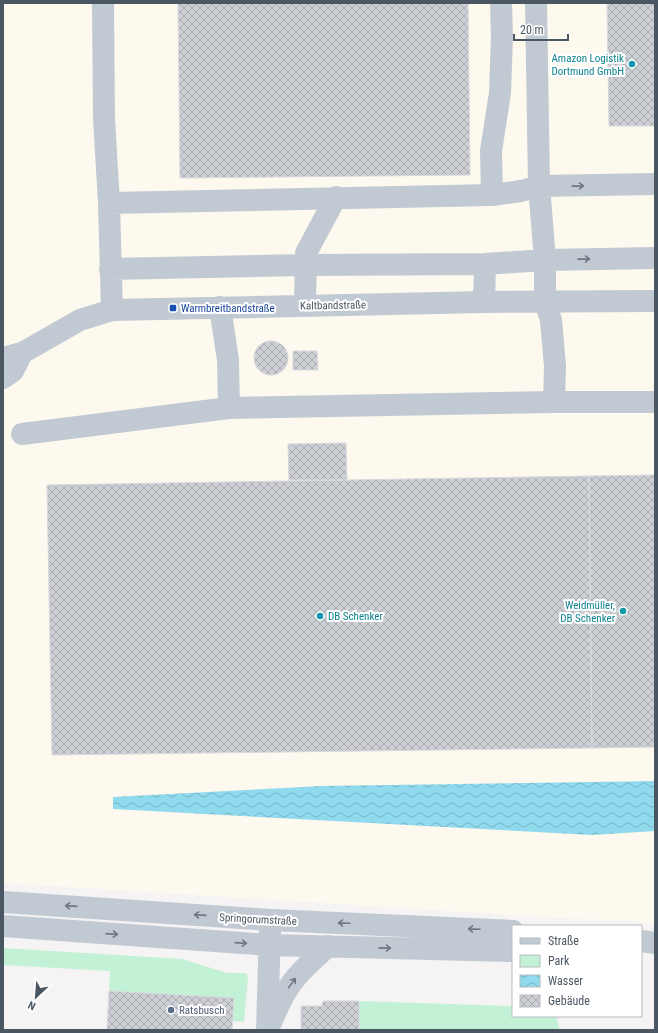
<svg xmlns="http://www.w3.org/2000/svg" width="658" height="1033" viewBox="0 0 658 1033" font-family="'Roboto Condensed',sans-serif">
<defs>
<pattern id="water-waves" width="16" height="10" patternUnits="userSpaceOnUse"><rect width="16" height="10" fill="#90daee"/><path d="M0 5q4-4 8 0t8 0" fill="none" stroke="#78b4c4"/></pattern>
<pattern id="building-cross-hatch" width="8" height="8" patternUnits="userSpaceOnUse"><rect width="8" height="8" fill="#cdcfd5"/><path d="M0 0l8 8M0 8l8-8" fill="none" stroke="#a8abb0"/></pattern>
</defs>
<rect width="100%" height="100%" fill="#f5f3f3"/>
<path fill="#fdf9ef" d="M3,3H655V925L626,920L574,919L3,883Z"/>
<path fill="#c3f1d5" d="M3,948L182,959L227,973H246L248,977L244,1022L232,1021L233,998L109,991L110,971L3,965Z
M359,1001L513,1006V1016H556L560,1030H359Z"/>
<path fill="url(#water-waves)" d="M655,781V831L592,835L113,809V797L321,786Z"/>
<path fill="url(#building-cross-hatch)" stroke="#d7d9de" d="M178,3H468L470,175L180,178Z
M607,3H655V126H609Z
M254 358a17 17 0 1 1 34 0a17 17 0 1 1-34 0Z
M293,351H317L318,370H293Z
M346,443L347,480H289L288,444Z
M655,475V747L592,748L589,476Z
M589,476L592,748L52,755L47,485Z
M109,991L234,998L232,1030H107Z
M323,1001H359V1030H301V1006H322Z"/>
<g fill="none" stroke-linecap="round" stroke-linejoin="round">
<path stroke="#c1cad2" stroke-width="22" d="M103,3L104,119L109,203L112,310
M536,3L539,186L545,260V302L551,320L555,366L554,402
M492,195L491,151L500,93L502,36L501,3
M109,203L492,195L521,191L539,186L655,184
M110,269L306,265L485,264L545,260L655,258
M484,302L485,264
M305,306L306,253L336,197
M220,307L228,360L229,408
M3,358L22,353L80,320L112,310L484,302L655,301
M3,378L13,371L22,353
M22,434L229,408L554,402H655
M3,902L271,920L513,931
M3,926L270,945L513,951
M641,941L655,943
M270,1025C276,1011 282,996 291,984C301,969 316,958 328,946
M267,1030L270,929"/>
</g>
<defs><path id="oneway-shaft" d="M-6 0H5M1.5-3L5.5 0L1.5 3" fill="none" stroke-width="1.6" stroke-linecap="round" stroke-linejoin="round"/></defs>
<g stroke="#6e7983">
<use href="#oneway-shaft" transform="translate(578 186) rotate(-1)"/>
<use href="#oneway-shaft" transform="translate(584 259) rotate(-1)"/>
<use href="#oneway-shaft" transform="translate(71 906) rotate(-176)"/>
<use href="#oneway-shaft" transform="translate(200 915) rotate(-176)"/>
<use href="#oneway-shaft" transform="translate(344 923) rotate(-178)"/>
<use href="#oneway-shaft" transform="translate(474 929) rotate(-178)"/>
<use href="#oneway-shaft" transform="translate(112 934) rotate(4)"/>
<use href="#oneway-shaft" transform="translate(241 943) rotate(4)"/>
<use href="#oneway-shaft" transform="translate(385 948) rotate(1)"/>
<use href="#oneway-shaft" transform="translate(292 983) rotate(-54)"/>
</g>
<g fill="#0f9aa8" stroke="#fff" stroke-width="1.5">
<circle cx="632" cy="64" r="4"/>
<circle cx="623" cy="611" r="4"/>
<circle cx="320" cy="616" r="4"/>
</g>
<rect fill="#1a4fb4" stroke="#fff" stroke-width="1.5" x="169" y="304" width="8" height="8" rx="2"/>
<circle fill="#5c6f8a" stroke="#fff" stroke-width="1.5" cx="171" cy="1010" r="4"/>
<g text-anchor="middle" stroke-width="4" stroke-linejoin="round" paint-order="stroke">
<g font-size="11" fill="#0d838f" stroke="#fff" text-anchor="end">
<text x="624" y="62">Amazon Logistik<tspan x="624" dy="13">Dortmund GmbH</tspan></text>
<text x="615" y="609">Weidmüller,<tspan x="615" dy="13">DB Schenker</tspan></text>
<text x="328" y="620" text-anchor="start">DB Schenker</text>
</g>
<g font-size="11" fill="#4a5661" stroke="#fff">
<text transform="translate(333 305) rotate(-1)" y="4">Kaltbandstraße</text>
<text transform="translate(258 919) rotate(3)" y="4">Springorumstraße</text>
</g>
<g font-size="11" fill="#164399" stroke="#fff" text-anchor="start">
<text x="181" y="312">Warmbreitbandstraße</text>
</g>
<g font-size="11" fill="#4e5e75" stroke="#fff" text-anchor="start">
<text x="179" y="1014">Ratsbusch</text>
</g>
</g>
<rect width="658" height="1033" fill="none" stroke="#4a5661" stroke-width="8"/>
<rect x="512" y="925" width="130" height="92" fill="#ffffff" stroke="#b7bbc0"/>
<rect x="520" y="938" width="20" height="6" fill="#c1cad2" stroke="#b7bbc0"/>
<text x="548" y="945" font-size="12" fill="#4a5661">Straße</text>
<rect x="520" y="955" width="20" height="12" fill="#c3f1d5" stroke="#b7bbc0"/>
<text x="548" y="965" font-size="12" fill="#4a5661">Park</text>
<rect x="520" y="975" width="20" height="12" fill="url(#water-waves)" stroke="#b7bbc0"/>
<text x="548" y="985" font-size="12" fill="#4a5661">Wasser</text>
<rect x="520" y="995" width="20" height="12" fill="url(#building-cross-hatch)" stroke="#b7bbc0"/>
<text x="548" y="1005" font-size="12" fill="#4a5661">Gebäude</text>
<g transform="translate(36 997) rotate(206)" stroke="#ffffff" stroke-width="3" paint-order="stroke">
<path d="M0-3L7 15L0 10L-7 15Z" fill="#4a5661"/>
<text y="-6" font-size="11" font-weight="bold" text-anchor="middle" fill="#4a5661">N</text>
</g>
<path d="M514 34v6h54v-6" fill="none" stroke="#4a5661" stroke-width="2"/>
<text x="520" y="34" font-size="12" fill="#4a5661" stroke="#ffffff" stroke-width="3" paint-order="stroke">20 m</text>
</svg>
